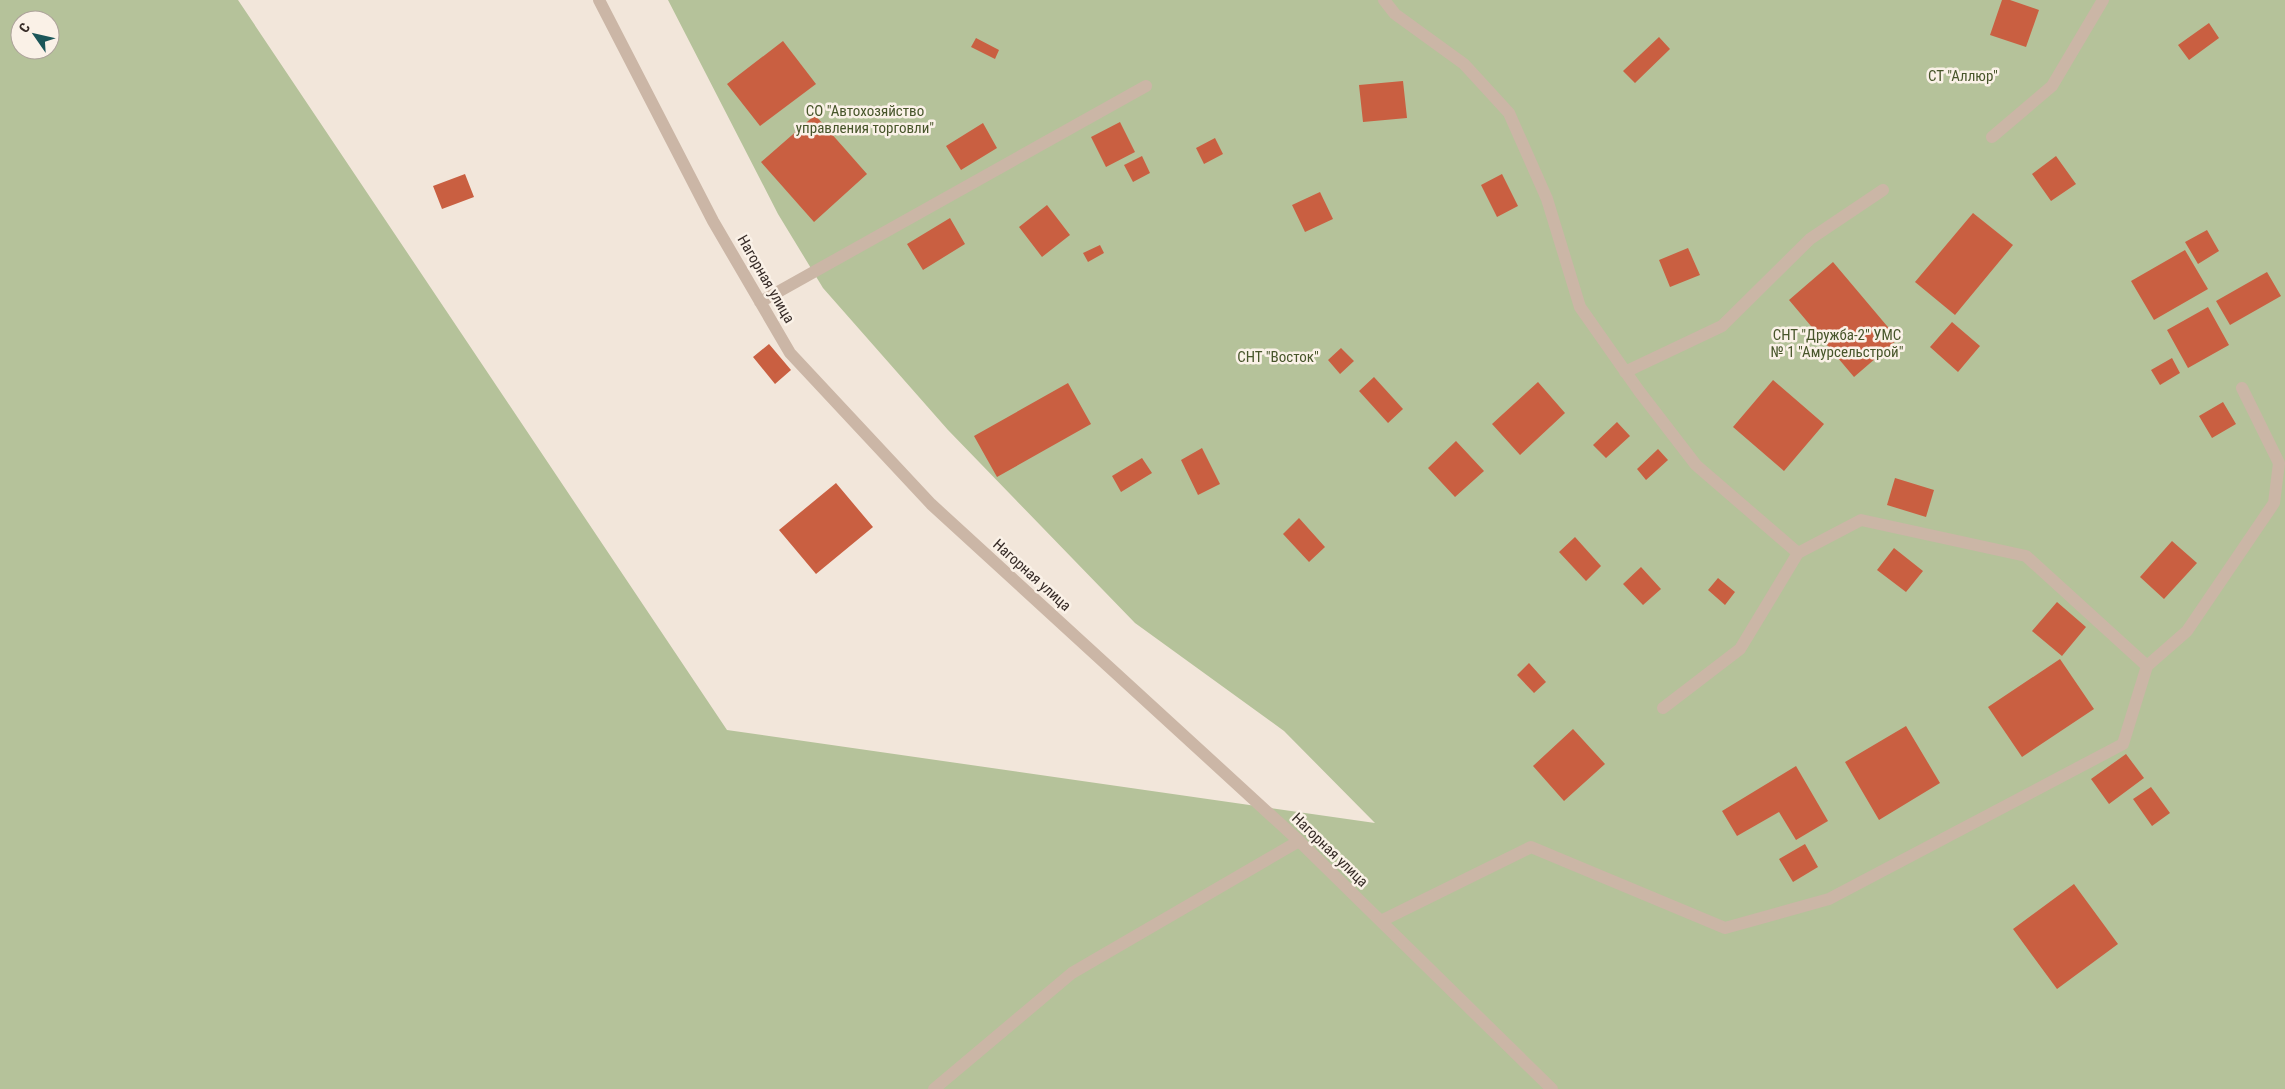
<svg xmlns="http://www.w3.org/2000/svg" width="2285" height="1089" viewBox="0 0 2285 1089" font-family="'Roboto Condensed',sans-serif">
<rect width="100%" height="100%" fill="#f2e6da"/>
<path fill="#b5c29a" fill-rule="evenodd" d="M0,0H238L727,730L1375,823L1284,731L1135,623L948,430L823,288L778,214L668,0H2285V1089H0ZM20,20H50V50H20Z"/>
<path fill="#c95f41" d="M2002,0H2010L2039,10L2026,47L1990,35Z
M2209,23L2219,38L2189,60L2178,45Z
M1659,37L1670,49L1635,83L1623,71Z
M976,38L999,50L995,59L971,47Z
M783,41L816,84L760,126L727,84Z
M1403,81L1407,118L1363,122L1359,85Z
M815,115L867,174L814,222L761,162Z
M1120,122L1135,152L1106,167L1091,137Z
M983,123L997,148L961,170L946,146Z
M1215,138L1223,154L1204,164L1196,148Z
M1142,156L1150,173L1133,182L1124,165Z
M2056,156L2076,184L2051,201L2032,174Z
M465,174L474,197L442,209L433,186Z
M1502,174L1518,206L1497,217L1481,185Z
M1320,192L1333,219L1305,232L1292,205Z
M1047,205L1070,235L1042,257L1019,227Z
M1973,213L2013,245L1955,315L1915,282Z
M950,218L965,244L923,270L907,244Z
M2207,230L2219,251L2198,264L2185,242Z
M1100,245L1104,253L1088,262L1083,253Z
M1688,248L1700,275L1670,287L1659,260Z
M2185,250L2208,289L2154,320L2131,281Z
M1833,262L1898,339L1854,377L1789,300Z
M2267,272L2281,296L2230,325L2216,301Z
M2208,307L2229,345L2188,368L2167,330Z
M1952,322L1980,346L1958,372L1930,347Z
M769,344L791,370L775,384L753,357Z
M1341,348L1354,361L1340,374L1328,360Z
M2172,358L2180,373L2160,385L2151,370Z
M1374,377L1403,409L1388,423L1359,391Z
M1773,380L1824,424L1784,471L1733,427Z
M1538,382L1565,413L1520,455L1492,424Z
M1068,383L1091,424L997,477L974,436Z
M2223,402L2236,424L2212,438L2199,416Z
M1617,422L1630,436L1606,458L1593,445Z
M1456,441L1484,471L1455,497L1428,468Z
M1202,448L1220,484L1198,495L1181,460Z
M1658,449L1668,460L1646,480L1637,469Z
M1142,458L1152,473L1121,492L1112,476Z
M1895,478L1934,490L1926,517L1887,505Z
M836,483L873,527L816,574L779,530Z
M1299,518L1325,547L1309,562L1283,534Z
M1575,537L1601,566L1586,581L1559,552Z
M2172,541L2197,563L2164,599L2140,577Z
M1894,548L1923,571L1906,592L1877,570Z
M1641,567L1661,589L1643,605L1623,584Z
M1718,578L1735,592L1725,605L1708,590Z
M2057,602L2086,627L2062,656L2032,631Z
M2060,659L2094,709L2022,757L1988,707Z
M1529,663L1546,682L1534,693L1517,675Z
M1906,726L1940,783L1879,820L1845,762Z
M1573,729L1605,764L1564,801L1533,766Z
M2126,754L2144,778L2109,804L2091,779Z
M1796,766L1828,821L1796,840L1779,812L1737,836L1722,811Z
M2151,787L2170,813L2152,826L2133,799Z
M1805,844L1818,867L1793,882L1779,859Z
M2074,884L2118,944L2057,989L2013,929Z"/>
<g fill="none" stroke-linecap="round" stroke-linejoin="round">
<path stroke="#cbb6a6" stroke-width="12" d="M599,0L713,221L790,353L931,504L1299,841L1552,1089
M1992,137L2052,86L2103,0
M760,302L1146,86
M1625,372L1722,326L1810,239L1883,190
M2147,666L2187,631L2274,503L2279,463L2242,388
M1663,708L1740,649L1798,553
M1381,921L1531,847L1725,928L1829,899L2123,744L2147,666L2026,556L1861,520L1798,553L1696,465L1639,391L1580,307L1547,199L1509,113L1464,64L1395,14L1384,0
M934,1089L1072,973L1299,841"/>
</g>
<g text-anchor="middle" stroke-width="5" stroke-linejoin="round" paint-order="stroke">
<g font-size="15" fill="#47552a" stroke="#faf1e7">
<text x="1963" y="81">СТ "Аллюр"</text>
<text x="865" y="116">СО "Автохозяйство<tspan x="865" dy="17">управления торговли"</tspan></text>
<text x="1837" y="340">СНТ "Дружба-2" УМС<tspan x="1837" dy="17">№ 1 "Амурсельстрой"</tspan></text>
<text x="1278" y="362">СНТ "Восток"</text>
</g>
<g font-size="15" fill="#362b27" stroke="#faf1e7">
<text transform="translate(766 279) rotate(60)" y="5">Нагорная улица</text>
<text transform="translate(1032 575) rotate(42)" y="5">Нагорная улица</text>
<text transform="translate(1330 850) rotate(44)" y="5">Нагорная улица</text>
</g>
</g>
<g transform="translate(35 35) rotate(304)"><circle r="24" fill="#faf1e7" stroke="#aca29a"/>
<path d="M0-4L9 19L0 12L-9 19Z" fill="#1b5659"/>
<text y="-8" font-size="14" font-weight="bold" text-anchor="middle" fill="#362b27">С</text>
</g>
</svg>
